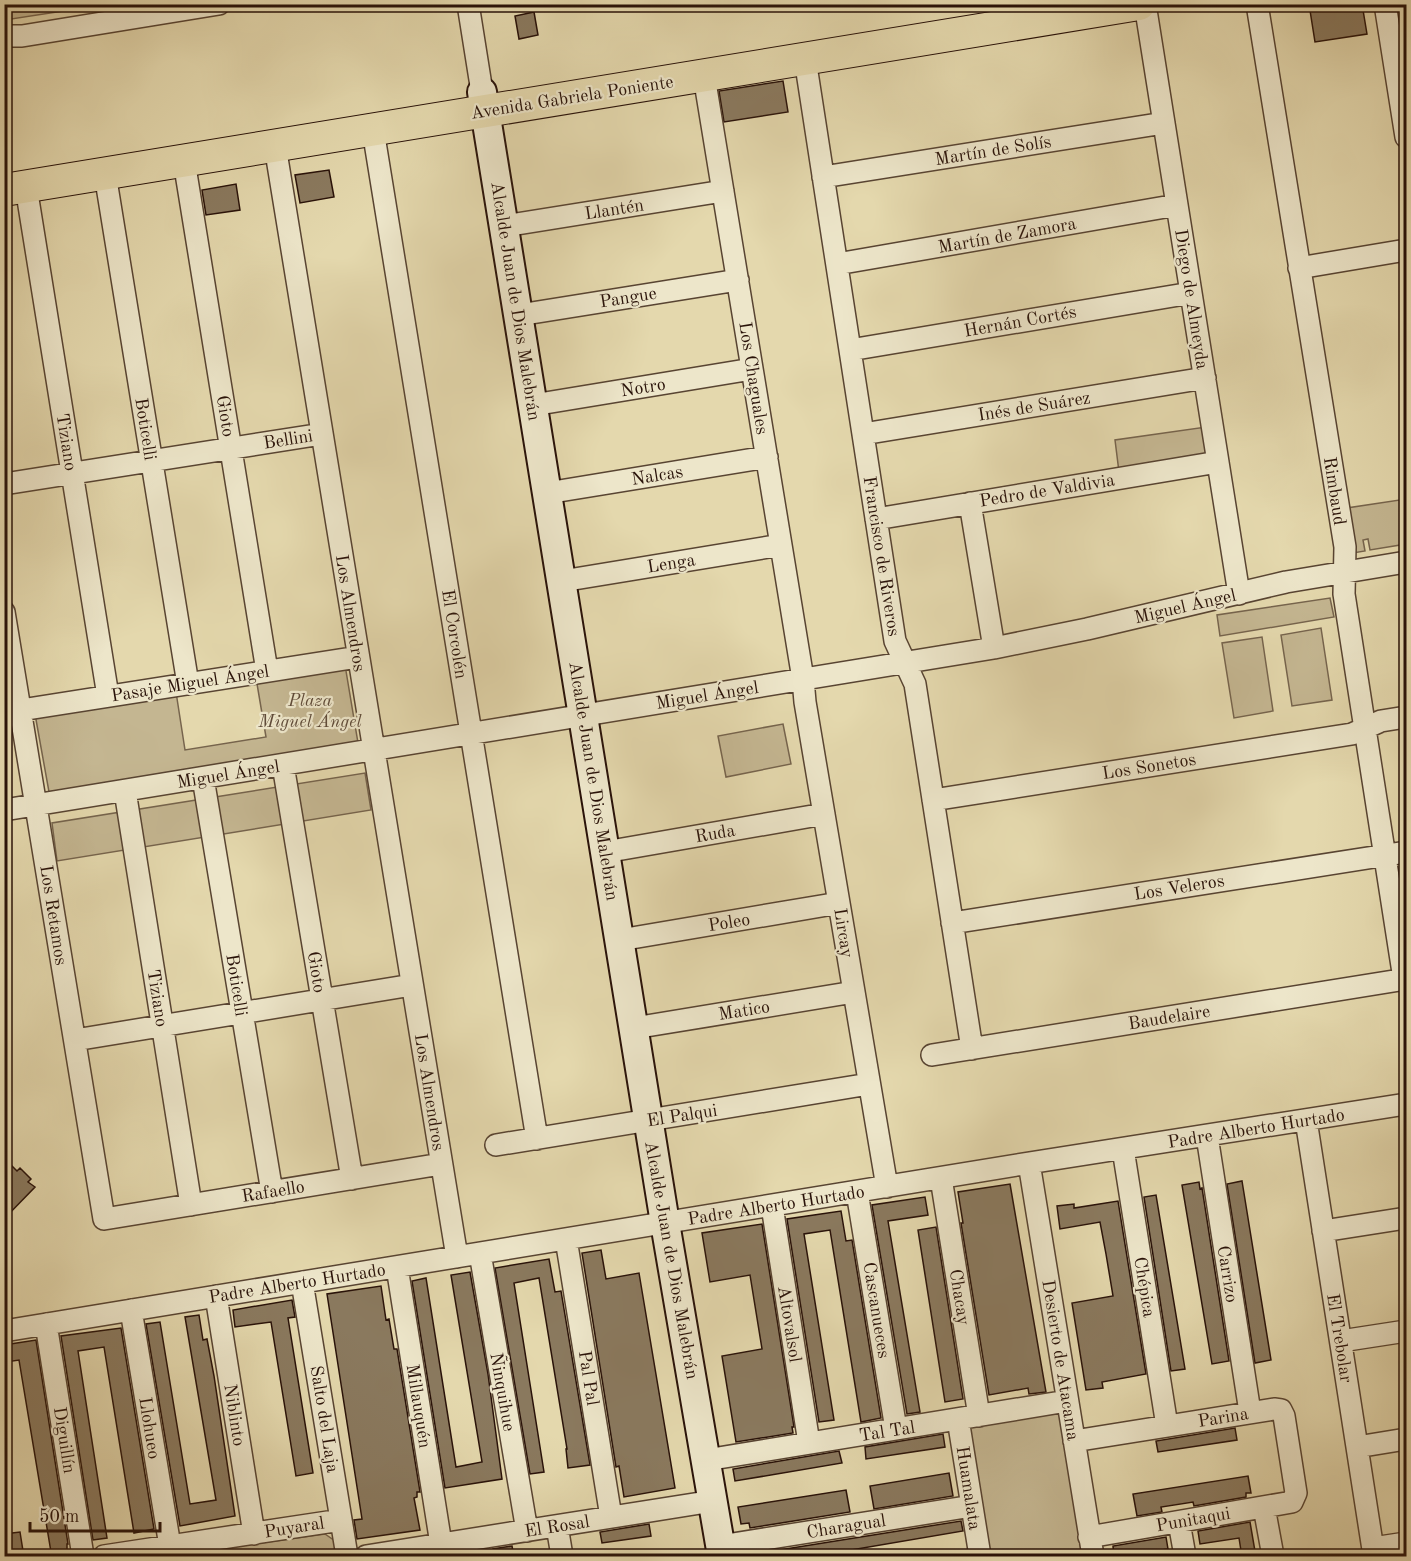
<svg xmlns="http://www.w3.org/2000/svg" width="1411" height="1561" viewBox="0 0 1411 1561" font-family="'Old Standard TT',serif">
<rect width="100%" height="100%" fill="#e4d8ad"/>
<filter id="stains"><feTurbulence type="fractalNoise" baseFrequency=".00333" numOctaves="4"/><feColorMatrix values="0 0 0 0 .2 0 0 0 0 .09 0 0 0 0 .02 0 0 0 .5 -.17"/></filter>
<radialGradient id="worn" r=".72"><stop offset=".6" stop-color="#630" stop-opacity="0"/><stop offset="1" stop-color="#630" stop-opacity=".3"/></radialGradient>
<path fill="#c4b691" stroke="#76644d" stroke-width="1.5" d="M5,4H102V5L5,20Z
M1206,427L1210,458L1119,472L1115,440Z
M1406,499V544L1370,550L1368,539L1363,540L1365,551L1353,553L1347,508Z
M1330,598L1334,617L1220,636L1217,615Z
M1321,628L1332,700L1292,706L1281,635Z
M1262,637L1273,711L1234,718L1222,643Z
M345,665L358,743L49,792L35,714L176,692L185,750L266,737L256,678Z
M783,724L791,764L726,777L718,736Z
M365,773L371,810L57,861L52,823Z
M1060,1412L1082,1556H986L966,1426Z
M325,1534L335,1541L337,1556H214L218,1549Z"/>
<path fill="#8a795e" stroke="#291209" stroke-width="1.5" d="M1309,4H1362L1367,34L1315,42Z
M534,12L538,35L519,39L515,16Z
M783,81L788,112L724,122L719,91Z
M329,170L334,197L300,203L295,175Z
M236,184L240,210L206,215L202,190Z
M11,1165L17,1171L20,1168L31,1179L28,1182L35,1187L4,1219V1171Z
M1242,1181L1271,1360L1255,1363L1227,1184Z
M1199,1182L1200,1189L1202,1188L1229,1361L1212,1364L1182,1185Z
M1010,1184L1046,1392L1029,1394L1028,1388L989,1395L961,1223H963L958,1192Z
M1156,1195L1185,1369L1171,1371L1144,1197Z
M925,1197L928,1215L888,1221L920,1412L907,1414L872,1205Z
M1118,1201L1146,1374L1102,1382L1103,1388L1086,1390L1072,1303L1113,1296L1106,1254L1100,1222L1060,1229L1057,1206L1074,1204V1208Z
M841,1211L846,1241L852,1240L881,1418L861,1422L830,1230L804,1234L834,1420L819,1422L787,1219Z
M762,1224L794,1427H792L793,1433L736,1442L722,1356L762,1349L750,1275L710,1282L702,1233Z
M936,1227L963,1399L945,1402L918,1230Z
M601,1250L606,1279L639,1273L675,1488L624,1497L619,1466L616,1467L582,1253Z
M549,1259L555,1292L561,1291L590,1465L568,1468L566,1449H567L539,1278L514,1283L544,1472L530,1474L495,1268Z
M470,1272L488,1374L502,1479L445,1488L412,1281L426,1278L456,1467L482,1462L451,1275Z
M381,1286L386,1320L389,1319L394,1349H397L420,1492H417V1497L414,1498L420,1530L357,1539L354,1520L362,1519L327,1294Z
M292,1300L295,1317L288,1318L313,1473L296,1476L271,1322L235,1327L233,1310Z
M199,1315L203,1340L207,1339L214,1376L235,1516L180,1526L146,1324L160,1322L190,1504L216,1500L185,1317Z
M121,1328L154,1529L134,1533L104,1347L78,1351L107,1538L93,1540L61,1336Z
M36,1340L68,1544H67V1550L51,1552L19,1360L6,1362L4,1350V1345Z
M1235,1428L1237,1440L1158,1452L1156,1441Z
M943,1434L945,1447L866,1459L865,1447Z
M839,1451L842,1463L735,1481L733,1469Z
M949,1473L953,1496L874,1509L870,1486Z
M1248,1476L1251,1493H1246V1497L1194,1506L1193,1502L1161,1507L1162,1512L1137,1516L1133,1494Z
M846,1490L850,1512L750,1528L749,1523L741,1524L738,1507Z
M961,1521L963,1531L810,1557H754V1554Z
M1250,1522L1256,1557H1242L1239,1538L1200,1544L1198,1531Z
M649,1524L651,1536L602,1543L600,1532Z
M20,1532L23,1551L6,1554L4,1534Z
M1166,1537L1168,1549L1114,1557L1113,1546Z
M512,1546L514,1557H494L493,1549Z"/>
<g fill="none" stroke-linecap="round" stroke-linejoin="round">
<g stroke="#584432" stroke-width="24">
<path id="street" d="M468,4L482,92
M1145,4L1239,594
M1257,4L1345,547L1344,594L1404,979
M1385,4L1406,137
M4,36H22L219,4
M805,59L895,641L915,684L972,1049
M704,76L803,679L805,702L887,1187
M373,130L537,1139
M275,146L457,1257
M184,161L267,671
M105,174L188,684
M823,177L1164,123
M26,187L108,696
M504,226L723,191
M837,264L1177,205
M1299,268L1406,250
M519,315L738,280
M850,350L1191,293
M533,405L752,369
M863,434L1205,378
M4,484L322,434
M547,493L767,457
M970,503L994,648
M876,519L1218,462
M562,581L781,545
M4,612L104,1219L441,1164
M21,710L358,657
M283,765L352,1179
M203,778L272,1192
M125,791L191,1205
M933,800L1352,734L1381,721L1406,717
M4,810L994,648L1087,629L1286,582L1406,562
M605,852L824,814
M952,923L1406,852
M620,940L839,903
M634,1028L854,992
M75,1040L412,985
M932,1055L1406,979
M1306,1120L1374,1556
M1207,1136L1250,1412
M496,1145L869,1084
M1123,1149L1167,1426
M1029,1163L1093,1556
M941,1178L979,1416
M857,1192L896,1429
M772,1206L809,1443
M1323,1231L1406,1218
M566,1239L611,1517
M480,1253L527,1531
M397,1267L441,1544
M302,1282L347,1556
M216,1296L254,1534
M131,1310L170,1546
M46,1324L83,1556
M4,1331L1029,1163L1406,1104
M1341,1341L1406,1331
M958,1419L980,1556
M1074,1441L1274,1409L1281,1410L1284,1416L1296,1493L1292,1502L1089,1537
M1357,1447L1406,1439
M706,1460L1067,1401
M1264,1507L1273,1556
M1179,1522L1185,1556
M557,1526L562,1556
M720,1546L972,1506
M1373,1548L1406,1543
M104,1556L341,1520
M366,1556L713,1501"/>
</g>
<g stroke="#291209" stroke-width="32">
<path id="secondary" d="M482,92L665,1223L722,1556"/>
</g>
<g stroke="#291209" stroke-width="34">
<path id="primary" d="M4,190L1139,4"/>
</g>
<use href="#street" stroke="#ede6ca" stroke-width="21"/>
<use href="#secondary" stroke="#ede6ca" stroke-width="28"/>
<use href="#primary" stroke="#e4d8ad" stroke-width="32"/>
</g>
<g text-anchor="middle" stroke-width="4.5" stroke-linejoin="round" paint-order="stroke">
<g font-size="18" fill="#291209" stroke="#ede6ca">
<text transform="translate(572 97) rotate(-9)" y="6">Avenida Gabriela Poniente</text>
<text transform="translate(993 150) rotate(-9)" y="6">Martín de Solís</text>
<text transform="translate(614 209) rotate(-9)" y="6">Llantén</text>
<text transform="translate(1007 235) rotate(-10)" y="6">Martín de Zamora</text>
<text transform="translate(628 297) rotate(-9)" y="6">Pangue</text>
<text transform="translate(1192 299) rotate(81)" y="6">Diego de Almeyda</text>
<text transform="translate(516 301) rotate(81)" y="6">Alcalde Juan de Dios Malebrán</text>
<text transform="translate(1020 321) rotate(-10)" y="6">Hernán Cortés</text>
<text transform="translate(754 378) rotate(81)" y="6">Los Chaguales</text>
<text transform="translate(643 387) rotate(-9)" y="6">Notro</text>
<text transform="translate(1034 406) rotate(-9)" y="6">Inés de Suárez</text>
<text transform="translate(226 416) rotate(81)" y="6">Gioto</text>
<text transform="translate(146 429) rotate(81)" y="6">Boticelli</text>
<text transform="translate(288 439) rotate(-9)" y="6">Bellini</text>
<text transform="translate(67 442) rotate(81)" y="6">Tiziano</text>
<text transform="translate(657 475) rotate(-9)" y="6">Nalcas</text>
<text transform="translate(1047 490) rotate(-9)" y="6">Pedro de Valdivia</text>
<text transform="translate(1335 491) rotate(81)" y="6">Rimbaud</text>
<text transform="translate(882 556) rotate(81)" y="6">Francisco de Riveros</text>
<text transform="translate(671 563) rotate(-9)" y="6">Lenga</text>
<text transform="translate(1185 606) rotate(-13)" y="6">Miguel Ángel</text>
<text transform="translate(351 613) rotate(81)" y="6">Los Almendros</text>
<text transform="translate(455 634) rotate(81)" y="6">El Corcolén</text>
<text transform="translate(190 683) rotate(-9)" y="6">Pasaje Miguel Ángel</text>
<text transform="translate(707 695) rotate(-9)" y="6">Miguel Ángel</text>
<text transform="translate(1149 766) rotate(-9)" y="6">Los Sonetos</text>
<text transform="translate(228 774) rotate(-9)" y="6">Miguel Ángel</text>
<text transform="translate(594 781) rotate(81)" y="6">Alcalde Juan de Dios Malebrán</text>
<text transform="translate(715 833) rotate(-10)" y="6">Ruda</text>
<text transform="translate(1179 887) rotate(-9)" y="6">Los Veleros</text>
<text transform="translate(54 915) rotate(81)" y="6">Los Retamos</text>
<text transform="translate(729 922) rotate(-9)" y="6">Poleo</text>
<text transform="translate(844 933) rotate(81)" y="6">Lircay</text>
<text transform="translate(317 972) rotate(81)" y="6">Gioto</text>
<text transform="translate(237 985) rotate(81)" y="6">Boticelli</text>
<text transform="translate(158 998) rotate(81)" y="6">Tiziano</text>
<text transform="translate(744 1010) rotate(-9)" y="6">Matico</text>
<text transform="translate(1169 1017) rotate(-9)" y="6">Baudelaire</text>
<text transform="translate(430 1092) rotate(81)" y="6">Los Almendros</text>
<text transform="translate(682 1115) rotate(-9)" y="6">El Palqui</text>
<text transform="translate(1256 1128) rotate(-9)" y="6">Padre Alberto Hurtado</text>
<text transform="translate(273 1191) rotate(-9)" y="6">Rafaello</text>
<text transform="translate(776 1205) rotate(-9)" y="6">Padre Alberto Hurtado</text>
<text transform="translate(672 1260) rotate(80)" y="6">Alcalde Juan de Dios Malebrán</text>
<text transform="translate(1228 1274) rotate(81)" y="6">Carrizo</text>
<text transform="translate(297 1283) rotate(-9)" y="6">Padre Alberto Hurtado</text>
<text transform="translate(1145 1287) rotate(81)" y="6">Chépica</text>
<text transform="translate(960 1297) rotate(81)" y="6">Chacay</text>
<text transform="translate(877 1310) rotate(81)" y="6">Cascanueces</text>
<text transform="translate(790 1324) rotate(81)" y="6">Altovalsol</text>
<text transform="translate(1340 1338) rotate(81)" y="6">El Trebolar</text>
<text transform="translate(1061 1360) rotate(81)" y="6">Desierto de Atacama</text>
<text transform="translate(589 1378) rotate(81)" y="6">Pal Pal</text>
<text transform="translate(503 1392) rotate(80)" y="6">Ñinquihue</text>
<text transform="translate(419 1406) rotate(81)" y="6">Millauquén</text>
<text transform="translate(235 1415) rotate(81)" y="6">Niblinto</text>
<text transform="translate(1223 1417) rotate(-9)" y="6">Parina</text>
<text transform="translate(325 1419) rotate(81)" y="6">Salto del Laja</text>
<text transform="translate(150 1428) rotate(81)" y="6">Llohueo</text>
<text transform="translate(887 1431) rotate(-9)" y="6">Tal Tal</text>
<text transform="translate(65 1440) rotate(81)" y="6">Diguillín</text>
<text transform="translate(969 1488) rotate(81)" y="6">Huamalata</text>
<text transform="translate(1193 1519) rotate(-10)" y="6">Punitaqui</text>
<text transform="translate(557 1526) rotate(-9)" y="6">El Rosal</text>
<text transform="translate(846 1526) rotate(-9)" y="6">Charagual</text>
<text transform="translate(294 1527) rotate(-9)" y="6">Puyaral</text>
</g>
<g font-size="18" font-style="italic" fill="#5f4b39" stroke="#ede6ca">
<text x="310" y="706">Plaza<tspan x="310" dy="21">Miguel Ángel</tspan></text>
</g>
</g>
<rect width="1411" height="1561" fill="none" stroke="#e4d8ad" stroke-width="24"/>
<rect x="6" y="6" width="1399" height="1549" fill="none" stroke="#291209" stroke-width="3"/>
<rect x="12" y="12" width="1387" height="1537" fill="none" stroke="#291209" stroke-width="1.5"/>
<path d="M30 1522v9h130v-9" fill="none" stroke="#291209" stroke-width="3"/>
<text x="39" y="1522" font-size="18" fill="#291209" stroke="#ede6ca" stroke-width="4.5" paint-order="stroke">50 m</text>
<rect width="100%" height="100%" filter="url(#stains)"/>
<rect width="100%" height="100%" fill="url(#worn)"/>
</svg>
